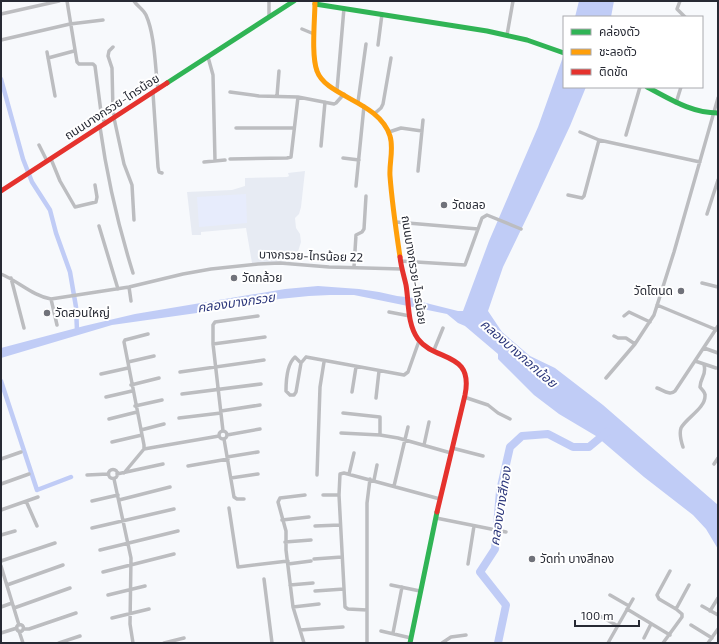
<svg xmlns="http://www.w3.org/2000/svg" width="719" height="644" viewBox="0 0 719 644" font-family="'Exo 2','Noto Sans Thai',sans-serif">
<rect width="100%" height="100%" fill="#f7f9fc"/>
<path fill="#e7ebf3" d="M305,171L301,207L299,214L295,218L296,228L300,234L301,242L295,261L252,263L246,228L201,232V235H192L187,192L232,190L245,186V178L287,177L289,176L288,173Z"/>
<path fill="#e7ecfc" d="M246,194L247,223L199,227L197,197Z"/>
<path fill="#c0ccf6" d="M579,1H614L611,17H575Z
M564,54V87H586L570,126L532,207L503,267L488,311L502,332L530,356L555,368L603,405L718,505V549L706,529L693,515L644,477L596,436L559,414L534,395L498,359V354L465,326L458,323L447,314L354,295H330L309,296L279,299L211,311L112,325L1,358V348L84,326L135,314L285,289L318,286L359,289L379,292L397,296L414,298L418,301L458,311H463L489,241L538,127Z"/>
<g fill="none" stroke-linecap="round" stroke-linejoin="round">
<path stroke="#c0ccf6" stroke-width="4.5" d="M1,79L23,159L32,182L50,210L56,233L70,272L76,307L77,331
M1,381L37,490L71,477"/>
<path stroke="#c0ccf6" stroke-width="8" d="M498,643L506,605L480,572L495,549L500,491L510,447L522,436L548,434L573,447H589L607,432"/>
<path stroke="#bcbdc0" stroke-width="3.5" d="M67,1L77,62L79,64H93L95,66L101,112L105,124
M134,1C137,6 143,9 146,15C155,35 155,67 158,89
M680,1L677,9L685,17
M1,14L59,1
M269,17V1
M302,29L314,34
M507,35L513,1
M1,40L70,24L103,20
M378,45L382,14
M113,47L109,51L108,56L112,68L113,112L115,117
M47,52L55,96
M208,57L213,75L215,161
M48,58L74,51
M337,90L344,8
M230,92L259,96L298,97L334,104L336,103L344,94
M153,93L158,167L159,172L162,173
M277,96L279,71
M358,102L366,44
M676,103L681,87
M374,114L381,108L383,104L391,58
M114,118L124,164L132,185L134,220
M100,127C107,177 118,225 133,273
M236,128H294
M389,132L401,128L422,131
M580,132L599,140L700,162
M626,135L640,87
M39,145L47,161
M321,146L325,102
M343,158L359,160
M51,159L60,181L75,207L96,202L97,197L95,185
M230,159L287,158L291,157L298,97
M204,162L225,160
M418,171L423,120
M356,186L364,106
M568,195L582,198L584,196L599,140
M707,214L718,180
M396,222L478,229
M99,226L118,289
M400,261L465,265L482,218L487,215L521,229
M354,267L356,235L362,232L364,229L366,196
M1,274C18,281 33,296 51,299L129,287L183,274L211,269L258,264L280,263L329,267L402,269
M11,278L24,328
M702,283L718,287
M129,287L131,301
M51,299L57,325
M657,305L717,330
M389,312L410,316
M624,316L629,312L650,322
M614,336L618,338H626L635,344
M213,344L265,337
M704,348L718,353
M434,350L443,328
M306,357L301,363L296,392L294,395H290L286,391C286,381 287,364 295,357L301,363L306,357L404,375L408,372L419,341
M695,361L716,368
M128,362L154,356
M180,372L264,360
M101,374L128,368
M606,378L635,344L654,315L674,252L718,98
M131,385L159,378
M657,388C663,390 670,396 675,391L718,326
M352,392L356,367
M182,394L261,384
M106,397L132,391
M464,397L488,405L498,413L510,419
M376,398L379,371
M135,406L162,400
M221,411L260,405
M343,413L380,417V435
M179,418L221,413
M109,419L137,412
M141,430L164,424
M223,431L213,344V325L215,322L258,316
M219 435a4 4 0 1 1 8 0a4 4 0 1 1-8 0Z
M341,433L380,435L398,438L451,453
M227,435L260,429
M224,439L234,497L237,499H244
M112,442L142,435
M424,445L429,422
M683,447C681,441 679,434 681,428C686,418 706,408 705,395C705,392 702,390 700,387C700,378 707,375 704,365
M452,448L483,456
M144,449L219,436
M227,457L258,452
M1,459L21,452
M714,464L718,458
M188,466L228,459
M108.5 474a4.5 4.5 0 1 1 9 0a4.5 4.5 0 1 1-9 0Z
M124,473L144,449V445L124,342L125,340L148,334
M117,474L163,464
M349,474L354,453
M87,475L108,474
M317,475L320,387L324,362
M231,478L258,474
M114,479L131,558L130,624L133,643
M374,480L377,465
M1,484L29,474
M394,486L408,427
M323,495H339
M119,500L170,487
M26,501L37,526
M92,501L118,495
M229,508L238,567L288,561
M1,510L38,497
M436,518L506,532
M282,520L309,517
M315,526L340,525
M92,528L174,509
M1,535L15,531
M285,542L311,540
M100,550L178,531
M314,559L342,557
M1,561L55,543
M288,564L311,561
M468,564L474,526
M1,566L19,625
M670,571L657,595L659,599L676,609
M103,572L174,554
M264,579L272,643
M7,585L63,565
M290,585L313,583
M391,585L420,591
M315,591L344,589
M108,595L145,586
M610,595L629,606
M702,606L718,615
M1,607L12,603
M293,607L319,604
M14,608L70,588
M627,609L670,635
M367,610L348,609L345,607L339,495L340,474L344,473L440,499
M710,611L718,598
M596,614L618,626
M112,618L149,609
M16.5 628a3.5 3.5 0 1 1 7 0a3.5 3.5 0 1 1-7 0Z
M691,625L712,638
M23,629H29L76,613
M300,630L343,627
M19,631L23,643
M381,631L411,638
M1,633L17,628
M393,633L402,587
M644,638L651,624
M59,643L80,636
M164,643L184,638
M304,643L293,607L286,550V531L278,502L280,498L305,495
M367,643V503L370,479
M442,643L451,637L466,635
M608,643L633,599
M663,643L682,617V614L676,609L689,585
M708,643L718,629"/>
<path stroke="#30b455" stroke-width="5" d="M315,4L487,31L527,40L564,53
M167,83L294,1
M647,87C670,99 691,113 718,113
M410,643L437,512"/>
<path stroke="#ff9f0a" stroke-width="5" d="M315,1C315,19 311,55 317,71C326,97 379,101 390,136C394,149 389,163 390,176C392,203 396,230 400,257"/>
<path stroke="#e5322d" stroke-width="5" d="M1,191L167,83
M400,257C401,267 404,276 406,285C409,302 407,324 418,339C435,362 474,351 465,395L437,512"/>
</g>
<g fill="#70727a" stroke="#fff" stroke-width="1.5">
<circle cx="444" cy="205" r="4"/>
<circle cx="234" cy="278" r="4"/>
<circle cx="681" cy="291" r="4"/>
<circle cx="47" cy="313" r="4"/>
<circle cx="532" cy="559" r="4"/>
</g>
<g text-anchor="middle" stroke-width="4" stroke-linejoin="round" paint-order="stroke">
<g font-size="12" fill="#272a34" stroke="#fff">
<text transform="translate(112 107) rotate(-33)" y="4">ถนนบางกรวย-ไทรน้อย</text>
<text transform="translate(311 256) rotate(2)" y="4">บางกรวย-ไทรน้อย 22</text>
<text transform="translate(414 270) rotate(81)" y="4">ถนนบางกรวย-ไทรน้อย</text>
</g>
<g font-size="12" fill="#272a34" stroke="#fff" text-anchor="start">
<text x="452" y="209">วัดชลอ</text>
<text x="242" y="282">วัดกล้วย</text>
<text x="673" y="295" text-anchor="end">วัดโตนด</text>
<text x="55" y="317">วัดสวนใหญ่</text>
<text x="540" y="563">วัดท่า บางสีทอง</text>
</g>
<g font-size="13" font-style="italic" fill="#2c377b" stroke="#fff">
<text transform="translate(236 302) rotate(-8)" y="5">คลองบางกรวย</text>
<text transform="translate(519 353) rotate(41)" y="5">คลองบางกอกน้อย</text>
<text transform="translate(500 506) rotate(-81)" y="5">คลองบางสีทอง</text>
</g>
</g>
<rect width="719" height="644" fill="none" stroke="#272a34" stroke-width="4"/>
<rect x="563" y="16" width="140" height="72" fill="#ffffff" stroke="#a9aaae"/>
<rect x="571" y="29" width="20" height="6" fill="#30b455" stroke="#a9aaae"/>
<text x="599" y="36" font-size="12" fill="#272a34">คล่องตัว</text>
<rect x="571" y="49" width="20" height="6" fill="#ff9f0a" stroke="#a9aaae"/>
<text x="599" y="56" font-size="12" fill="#272a34">ชะลอตัว</text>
<rect x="571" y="69" width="20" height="6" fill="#e5322d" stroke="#a9aaae"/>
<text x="599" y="76" font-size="12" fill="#272a34">ติดขัด</text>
<path d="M575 620v6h64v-6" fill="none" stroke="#272a34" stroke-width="2"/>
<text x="581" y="620" font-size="12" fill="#272a34" stroke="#ffffff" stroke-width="3" paint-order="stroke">100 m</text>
</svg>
